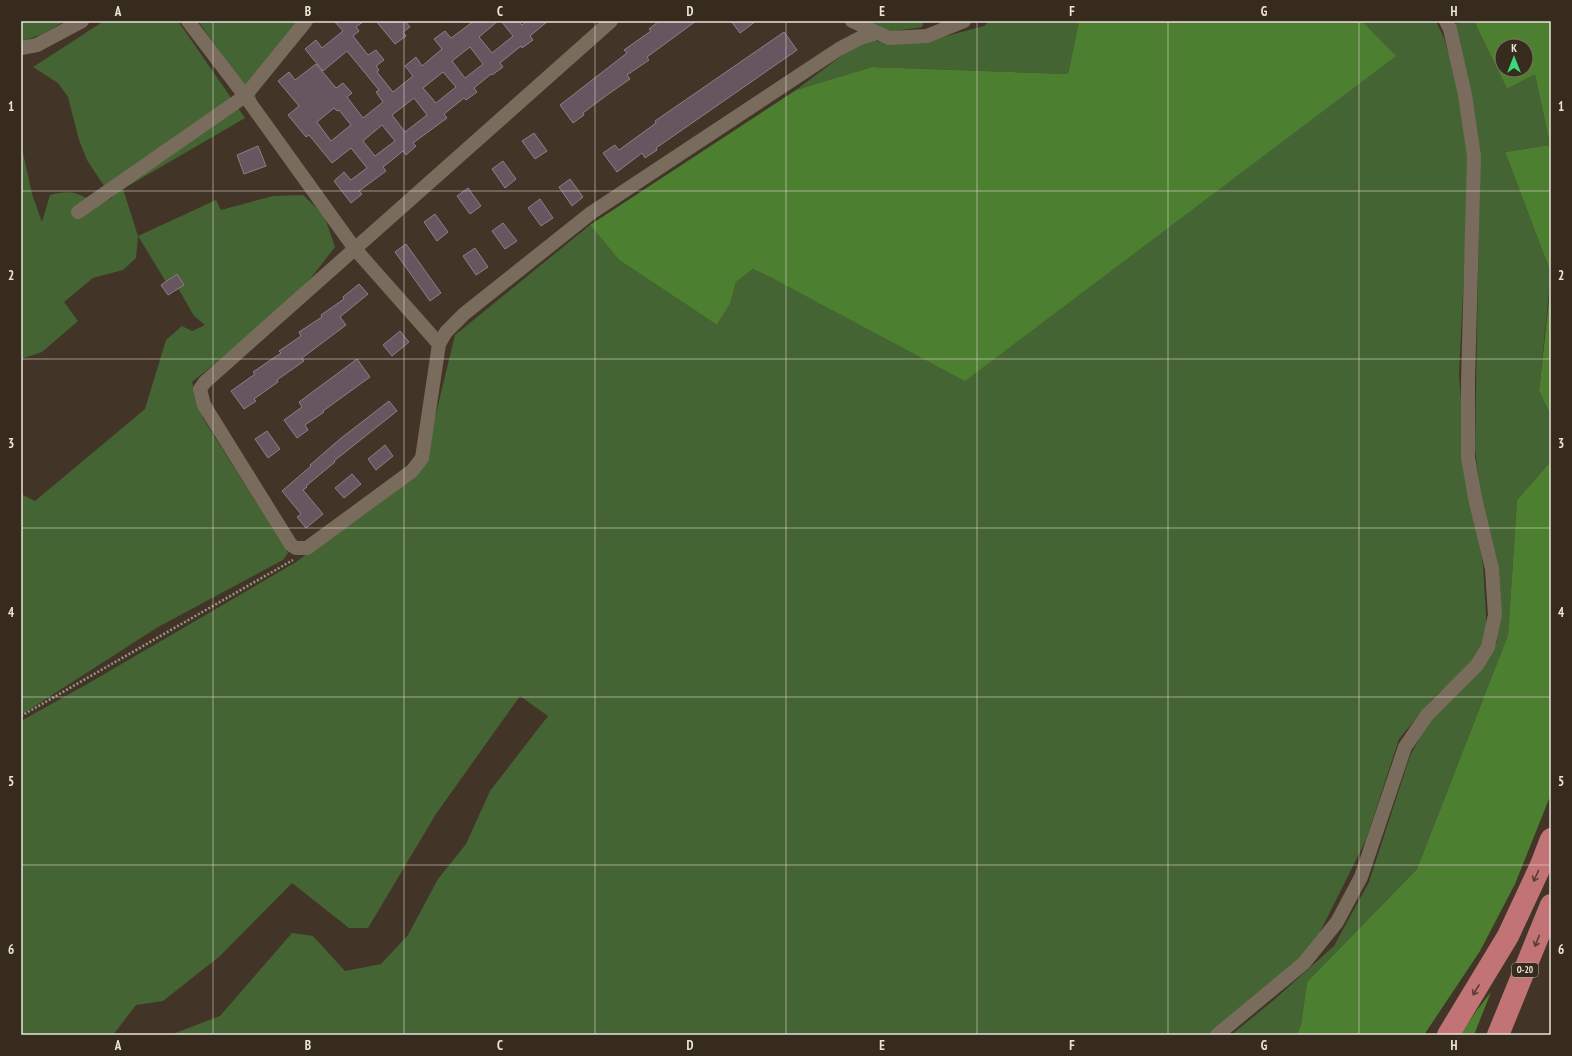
<svg xmlns="http://www.w3.org/2000/svg" width="1572" height="1056" viewBox="0 0 1572 1056" font-family="'PT Sans Narrow',sans-serif">
<rect width="100%" height="100%" fill="#423527"/>
<path fill="#446434" d="M21,21H65L41,35L21,41Z
M104,21H178L245,118L123,189L138,236L216,200L221,210L273,196L303,195L324,215L335,247L311,278L273,316L192,382L203,418L288,553L283,560L158,627L21,715V494L35,501L145,409L166,340L182,326L192,331L205,325L194,316L178,288L176,274L166,282L138,236L136,258L123,270L93,278L64,302L78,321L42,352L21,359V144L32,194L42,222L50,195C73,189 78,193 98,205L112,198L87,160L79,140L68,97L58,83L33,67Z
M198,21H299L255,94L257,103Z
M862,21H924L922,27L888,32Z
M990,21H1079L1068,74L872,67L796,90L860,42L870,40L883,42L928,41L984,26Z
M1362,21H1436L1444,38L1451,61L1470,148L1459,375L1464,436L1474,515L1483,565L1487,632L1474,662L1434,697L1399,739L1366,840L1313,946L1264,990L1208,1035H170L220,1016L292,933L313,936L345,971L381,964L408,935L438,879L466,844L490,791L548,716L520,696L436,814L368,928H349L292,883L220,956L163,1001L136,1005L113,1035H21V721L89,683L296,562L423,467L455,335L590,225L619,260L717,325L730,304L736,282L753,269L774,279L1368,76L1395,56Z
M1465,21H1474L1507,89L1535,73L1550,145L1505,152L1551,273L1539,391L1551,416V461L1517,500L1508,635L1417,869L1307,982L1301,1025L1296,1035H1231L1275,999L1334,946L1369,882L1410,756L1430,718L1478,673L1497,642L1499,577L1482,503L1475,449L1480,157L1455,24Z"/>
<path fill="#4c7f2f" fill-rule="evenodd" d="M1079,21H1362L1396,56L965,381L774,279L753,269L736,282L730,304L717,325L619,260L590,225L796,90L872,67L1068,74Z
M1474,21H1551V273L1505,152L1550,145L1535,74L1507,89ZM1502,46H1526V70H1502Z
M1551,282V416L1539,391Z
M1551,461V794L1515,884L1480,951L1424,1035H1296L1301,1025L1307,982L1417,869L1508,635L1517,500Z
M1491,992L1474,1035H1460L1477,1010Z"/>
<path fill="#675560" stroke="#907d89" fill-rule="evenodd" d="M334,21H364L356,27L359,31L353,36L368,55L376,50L384,60L376,66L379,70L377,72L393,92L413,76L405,66L416,57L422,66L442,49L434,39L445,31L451,38L474,21H498L479,37L492,53L513,36L501,21H518L522,25L527,21H548L530,36L533,40L522,48L521,46L500,63L503,67L492,75L491,74L474,88L477,92L466,100L464,98L444,114L447,118L413,143L416,146L406,155L403,151L383,167L386,171L359,191L362,194L351,203L334,181L344,172L351,180L367,168L351,148L332,163L309,135L306,137L288,115L299,106L278,81L289,72L295,80L316,64L336,88L343,83L352,93L347,97L363,118L383,102L376,92L379,90L347,51L323,71L305,49L316,40L322,48L343,31ZM470,47L483,64L465,78L452,61ZM443,72L456,87L436,103L423,88ZM414,98L427,115L405,132L392,115ZM334,108L337,111L339,110L351,125L331,141L317,122ZM382,125L395,141L375,156L363,141Z
M376,21H405L410,27L403,32L406,36L395,44Z
M659,21H696L647,57L649,60L627,75L630,79L607,95L583,113L584,115L573,123L560,105L627,53L624,50L651,31L649,29Z
M731,21H756L740,33Z
M784,32L797,50L656,148L657,150L645,158L642,153L617,172L603,153L615,145L619,150L656,123L655,121Z
M534,133L547,151L535,159L522,141Z
M258,146L266,166L244,174L237,155Z
M503,161L516,179L505,188L492,169Z
M570,179L583,197L572,206L559,187Z
M468,188L481,206L470,214L457,196Z
M540,199L553,218L541,226L528,208Z
M435,214L448,232L437,241L424,222Z
M503,223L517,241L505,249L492,231Z
M406,244L441,293L430,301L395,252Z
M475,248L488,267L476,275L463,256Z
M177,274L184,285L168,295L161,285Z
M359,284L368,294L340,317L346,325L302,358L304,361L277,380L278,382L254,399L256,401L244,409L231,391L255,374L253,372L281,353L279,351L301,336L299,332L322,317L321,315L344,299L343,297Z
M400,331L409,342L392,356L383,345Z
M357,359L370,377L323,411L324,412L305,425L308,430L297,438L284,420L302,407L299,402Z
M389,401L397,411L334,461L335,462L306,486L307,487L303,490L323,514L306,528L297,517L301,514L282,491L311,466L310,465L340,439Z
M267,431L280,449L268,458L255,439Z
M385,445L393,456L376,470L368,459Z
M352,474L361,484L344,498L335,488Z"/>
<g fill="none" stroke-linecap="round" stroke-linejoin="round">
<path stroke="#9b9185" stroke-width="2.5" stroke-dasharray="2 2" stroke-linecap="butt" d="M21,716L293,560"/>
<path stroke="#796c5c" stroke-width="14" d="M188,21L245,96L355,249L439,344
M611,21L205,382L200,389L204,405L291,545L296,548H307L412,471L422,458L439,344L446,332L464,314L591,213L839,49L860,38L877,33
M852,21L889,38L927,36L964,21
M21,48L37,45L82,21
M78,212L245,96L306,21
M1217,1035L1304,963L1337,922L1361,877L1405,747L1427,715L1477,665L1488,647L1495,615L1492,569L1475,498L1468,457V380L1474,156L1465,95L1450,29L1446,21"/>
<path stroke="#c17375" stroke-width="22" d="M1448,1035L1508,936L1541,865L1551,839
M1498,1035L1551,905"/>
</g>
<defs><path id="oneway-shaft" d="M-6 0H5M1.5-3L5.5 0L1.5 3" fill="none" stroke-width="1.6" stroke-linecap="round" stroke-linejoin="round"/></defs>
<g stroke="#5a3d33">
<use href="#oneway-shaft" transform="translate(1536 876) rotate(115)"/>
<use href="#oneway-shaft" transform="translate(1537 941) rotate(112)"/>
<use href="#oneway-shaft" transform="translate(1476 990) rotate(121)"/>
</g>
<path fill="none" stroke="#ece4db" stroke-width="1" stroke-opacity="0.55" d="M213,21V1035M404,21V1035M595,21V1035M786,21V1035M977,21V1035M1168,21V1035M1359,21V1035M21,191H1551M21,359H1551M21,528H1551M21,697H1551M21,865H1551"/>
<g text-anchor="middle" stroke-width="3.5" stroke-linejoin="round" paint-order="stroke">
<rect fill="#372b1d" stroke="#b6aca2" stroke-width="1" x="1512" y="963" width="26" height="14" rx="3"/>
<g font-size="9" font-weight="bold" fill="#ece4db">
<text x="1525" y="973">O-20</text>
</g>
</g>
<rect width="1572" height="1056" fill="none" stroke="#372b1d" stroke-width="44"/>
<g transform="translate(1514 58)"><circle r="19" fill="#372b1d" stroke="#7f7569"/>
<path d="M0-3L7 15L0 10L-7 15Z" fill="#3fd77d"/>
<text y="-6" font-size="11" font-weight="bold" text-anchor="middle" fill="#ece4db">K</text>
</g>
<rect x="22" y="22" width="1528" height="1012" fill="none" stroke="#ece4db" stroke-width="1.5"/>
<g font-size="13" text-anchor="middle" font-weight="bold" fill="#ece4db">
<text x="118" y="16">A</text>
<text x="308" y="16">B</text>
<text x="500" y="16">C</text>
<text x="690" y="16">D</text>
<text x="882" y="16">E</text>
<text x="1072" y="16">F</text>
<text x="1264" y="16">G</text>
<text x="1454" y="16">H</text>
<text x="11" y="111">1</text>
<text x="1561" y="111">1</text>
<text x="11" y="280">2</text>
<text x="1561" y="280">2</text>
<text x="11" y="448">3</text>
<text x="1561" y="448">3</text>
<text x="11" y="617">4</text>
<text x="1561" y="617">4</text>
<text x="11" y="786">5</text>
<text x="1561" y="786">5</text>
<text x="11" y="954">6</text>
<text x="1561" y="954">6</text>
<text x="118" y="1050">A</text>
<text x="308" y="1050">B</text>
<text x="500" y="1050">C</text>
<text x="690" y="1050">D</text>
<text x="882" y="1050">E</text>
<text x="1072" y="1050">F</text>
<text x="1264" y="1050">G</text>
<text x="1454" y="1050">H</text>
</g>
</svg>
